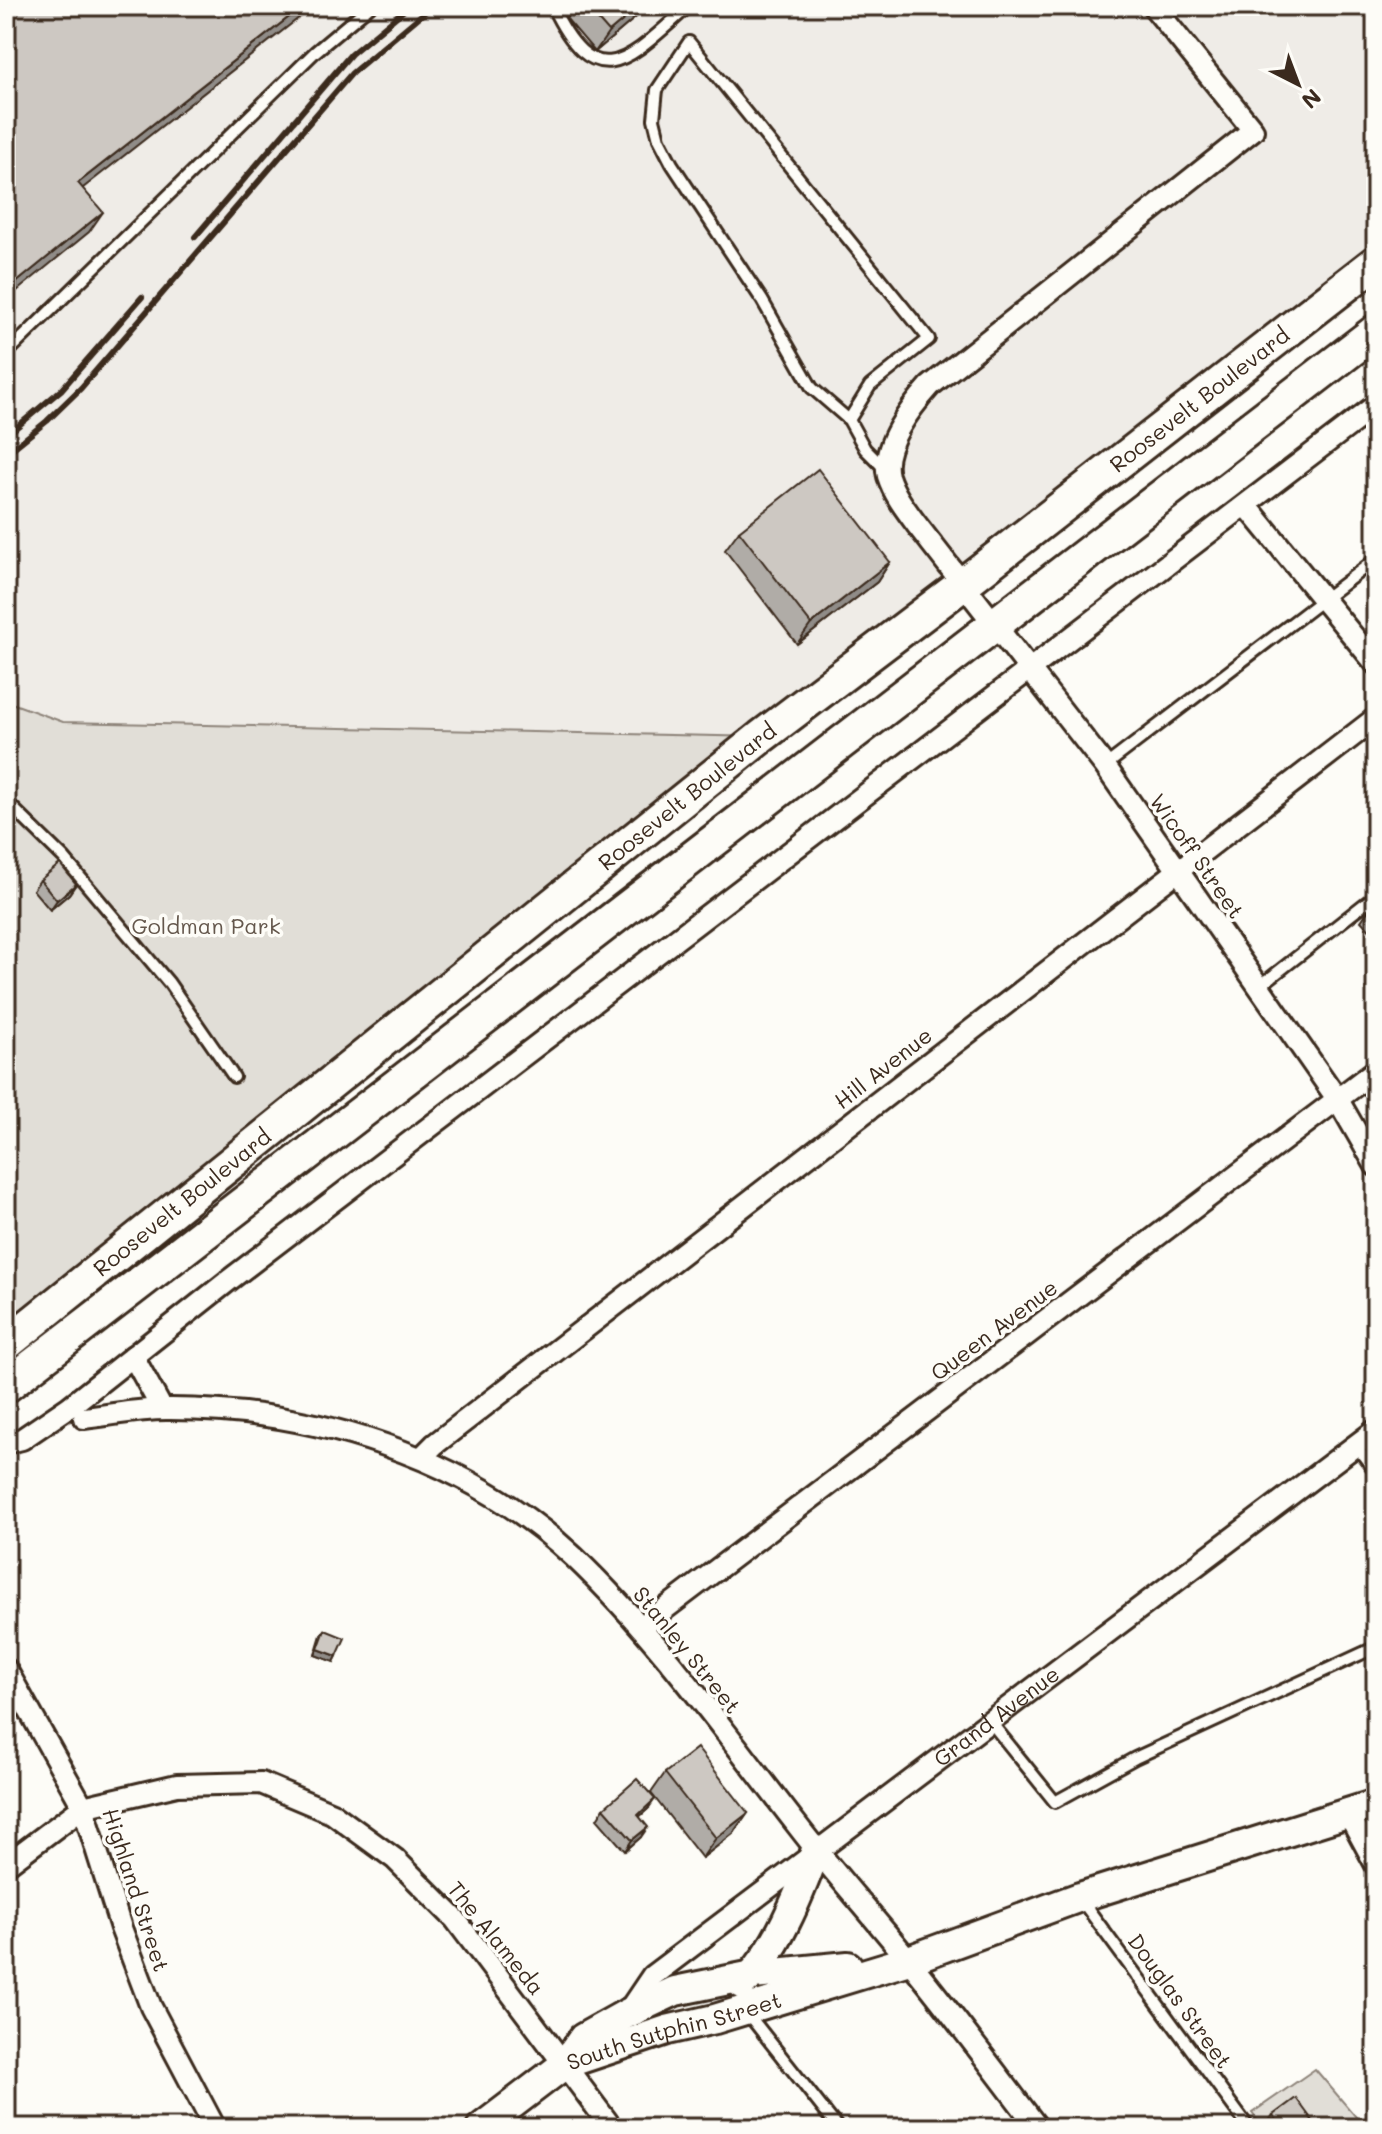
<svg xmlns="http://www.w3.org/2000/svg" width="1382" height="2134" viewBox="0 0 1382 2134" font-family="Mali,sans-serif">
<rect width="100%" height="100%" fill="#fdfcf7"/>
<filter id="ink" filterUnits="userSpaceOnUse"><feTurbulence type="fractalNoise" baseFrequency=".0125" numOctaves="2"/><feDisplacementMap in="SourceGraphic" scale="16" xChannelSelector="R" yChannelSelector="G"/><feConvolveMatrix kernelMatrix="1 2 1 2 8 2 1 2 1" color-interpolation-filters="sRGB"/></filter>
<g filter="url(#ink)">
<path fill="#efece7" d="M6,6H1376V262L761,737L63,722L6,701Z"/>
<path fill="#e1ded7" stroke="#8e847a" stroke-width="2" d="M6,701L63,722L761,737L6,1344Z
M1315,2069L1362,2124L1356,2128H1263L1252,2113Z"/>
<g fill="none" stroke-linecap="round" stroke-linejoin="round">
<g stroke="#3b2a1e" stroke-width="16">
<path id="lane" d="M552,6C597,100 630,58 689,6
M6,354L315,52L370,6
M849,420L812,388L762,300L672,164L659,139L654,119L657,90L689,42L929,339L870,386L849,420L865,449L886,470
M1105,766L1376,559
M6,801L64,858L169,983L234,1077
M1260,986L1376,895
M1355,1445L1376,1472
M989,1720L1055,1802L1135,1758L1376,1647
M1082,1901L1249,2128
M748,2014L838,2128"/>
</g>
<g stroke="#3b2a1e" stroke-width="26">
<g id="street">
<path d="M1153,6L1253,130L930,386C912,406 880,447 888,476C894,495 906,510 917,525L1105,766L1338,1100L1376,1166"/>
<path d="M1246,505L1376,664"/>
<path d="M133,1356L162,1409"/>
<path d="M84,1418C111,1415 139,1409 166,1409C311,1408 467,1456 574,1557C658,1637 726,1734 797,1825C833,1872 873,1916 910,1962C954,2016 996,2073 1038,2128"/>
<path d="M6,1443L22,1439L69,1407L228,1281L1376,405"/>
<path d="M421,1458L435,1444L1376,718"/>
<path d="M641,1627L1376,1070"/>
<path d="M6,1669L83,1807L121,1928L151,2007L215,2128"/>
<path d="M1348,1813L1376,1865"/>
<path d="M6,1865L83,1807L177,1785L261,1783L332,1813L395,1859L455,1919L612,2128"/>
<path id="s1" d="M627,2013L652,1976L1376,1430"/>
</g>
</g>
<g stroke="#3b2a1e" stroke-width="34">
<g id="secondary">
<path d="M742,1984C775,1957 801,1890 816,1850"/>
<path id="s2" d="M565,2064L667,2030L715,2019L909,1960L1080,1897L1376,1804"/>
<path d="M481,2128L565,2064L583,2038L626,2014L675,1991L753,1975L848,1966"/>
</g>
</g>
<g stroke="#3b2a1e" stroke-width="38">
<g id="primary">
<path id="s3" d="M6,1344L761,737L963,584L1376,262"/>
<path d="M6,1386L1376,331"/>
</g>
</g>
<use href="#lane" stroke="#fdfcf7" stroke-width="10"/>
<use href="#street" stroke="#fdfcf7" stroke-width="20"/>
<use href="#secondary" stroke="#fdfcf7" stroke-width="28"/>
<use href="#primary" stroke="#fdfcf7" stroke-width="32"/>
<path stroke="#3b2a1e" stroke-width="6" d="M195,237L351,54L409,6
M6,436L61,390L142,297
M6,454L47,421L81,388L352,73L432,6"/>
</g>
<path fill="#b0aca7" stroke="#3b2a1e" stroke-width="2" d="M574,6H649L595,52L566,18Z
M739,531L890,562L877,582L797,644L725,550Z
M40,880L76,884L69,894L50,910L33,890Z
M1376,904V935L1375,936L1361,921L1368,911Z
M325,1630L337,1656L334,1662L315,1655L321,1635Z
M665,1773L748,1813L734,1833L702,1858L651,1793Z
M604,1808L648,1809L639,1817L641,1837L625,1851L597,1819Z
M1273,2115L1318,2128H1269L1266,2125Z"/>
<path fill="#908c88" stroke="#3b2a1e" stroke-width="2" d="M303,6H314L64,203L78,183Z
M640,6H649L595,52L609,32Z
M103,212L89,232L6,300V291Z
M890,562L877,582L797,644L811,624Z
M76,884L69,894L50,910L57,900Z
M318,1649L337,1656L334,1662L315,1655Z
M655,1799L648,1809L630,1825L638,1815Z
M748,1813L734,1833L702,1858L716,1838Z
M648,1827L641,1837L625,1851L632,1840Z"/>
<path fill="#cdc8c2" stroke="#3b2a1e" stroke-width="2" d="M6,6H303L78,183L103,212L6,291Z
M586,6H640L609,32Z
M818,469L890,562L811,624L739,531Z
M60,864L76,884L57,900L40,880Z
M1376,904V920L1368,911Z
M325,1630L345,1638L337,1656L318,1649Z
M697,1748L748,1813L716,1838L665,1773Z
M637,1779L655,1799L638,1815L648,1827L632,1840L604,1808Z
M1296,2098L1318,2128H1283L1273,2115Z"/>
</g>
<g text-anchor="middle" stroke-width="7" stroke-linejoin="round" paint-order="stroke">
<g font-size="22" fill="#3b2a1e" stroke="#fdfcf7">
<text dy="8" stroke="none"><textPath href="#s3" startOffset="1522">Roosevelt Boulevard</textPath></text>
<text dy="8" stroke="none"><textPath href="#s3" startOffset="874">Roosevelt Boulevard</textPath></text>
<text transform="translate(1197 856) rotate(55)" y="8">Wicoff Street</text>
<text transform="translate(883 1068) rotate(-38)" y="8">Hill Avenue</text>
<text dy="8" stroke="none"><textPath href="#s3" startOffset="226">Roosevelt Boulevard</textPath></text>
<text transform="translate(994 1330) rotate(-37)" y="8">Queen Avenue</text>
<text transform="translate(687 1650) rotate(51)" y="8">Stanley Street</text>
<text dy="8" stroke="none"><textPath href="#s1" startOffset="476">Grand Avenue</textPath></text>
<text transform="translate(136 1890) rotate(72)" y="8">Highland Street</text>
<text transform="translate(496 1938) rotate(51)" y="8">The Alameda</text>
<text transform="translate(1180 2001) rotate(54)" y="8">Douglas Street</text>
<text dy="8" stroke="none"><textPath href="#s2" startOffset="114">South Sutphin Street</textPath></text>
</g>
<g font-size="22" fill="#64574c" stroke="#fdfcf7">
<text x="206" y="934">Goldman Park</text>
</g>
</g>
<rect width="1382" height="2134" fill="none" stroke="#fdfcf7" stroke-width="32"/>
<rect x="16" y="16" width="1350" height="2102" fill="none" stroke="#3b2a1e" stroke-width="3" filter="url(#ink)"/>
<g transform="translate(1298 84) rotate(138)" stroke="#fdfcf7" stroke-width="6" paint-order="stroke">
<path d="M0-6L14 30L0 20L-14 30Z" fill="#3b2a1e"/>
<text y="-12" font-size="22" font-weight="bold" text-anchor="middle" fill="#3b2a1e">N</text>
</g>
</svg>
